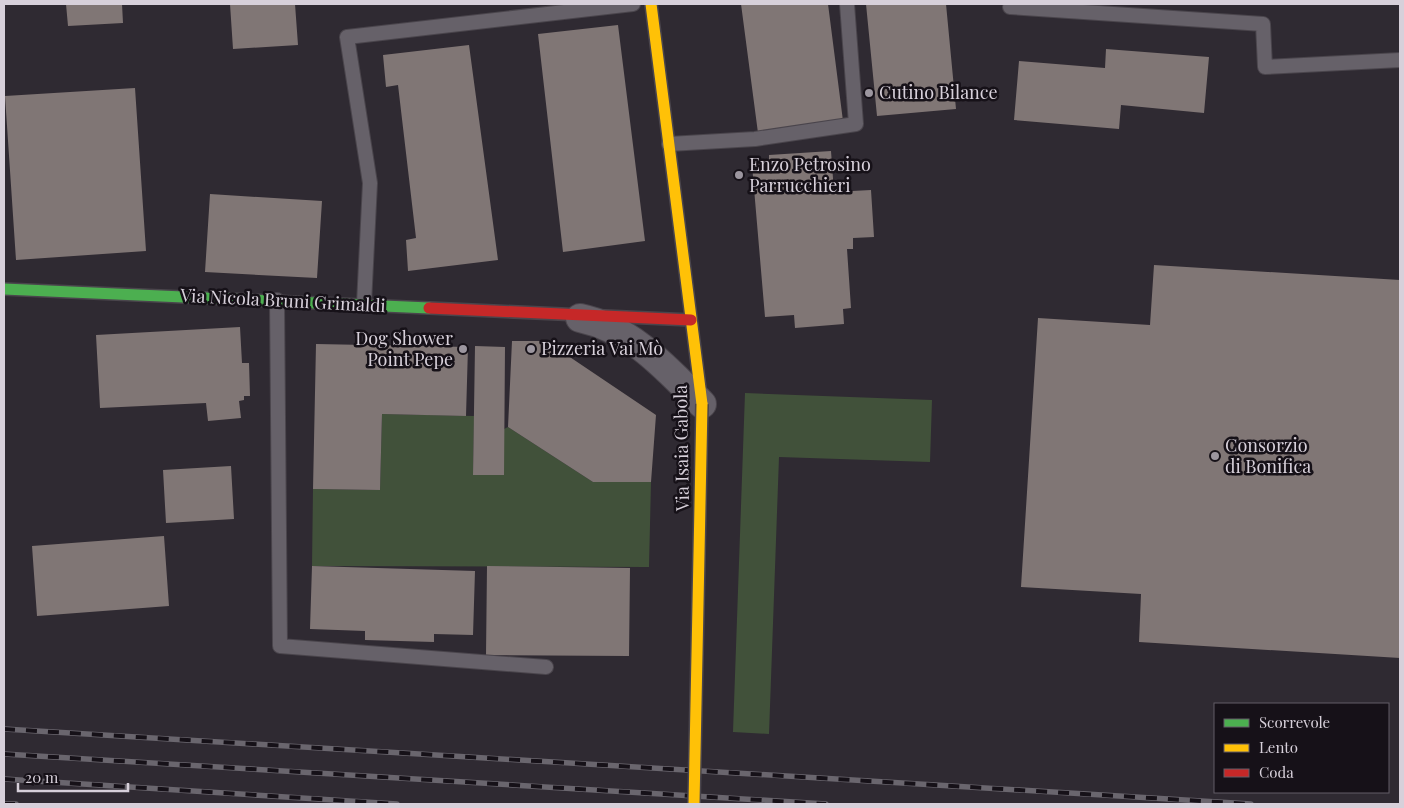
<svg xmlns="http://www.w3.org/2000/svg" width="1404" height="808" viewBox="0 0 1404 808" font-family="'Playfair Display',serif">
<rect width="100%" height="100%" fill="#2f2a32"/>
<path fill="#41513a" d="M745,393L932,400L930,462L779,457L769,734L733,732Z
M382,414L474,416L473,475H504V429L508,427L593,482H651L649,567L312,566L313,489L380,490Z"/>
<path fill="#807675" d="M66,4H122L123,23L68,26Z
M230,4H295L298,45L233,49Z
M741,4H828L843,121L758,133Z
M866,4H946L956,109L877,116Z
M618,25L645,241L563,252L538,34Z
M469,45L498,260L408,271L406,240L416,238L398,85L386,87L383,55Z
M1106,49L1209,57L1204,113L1121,105L1119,129L1014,120L1019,61L1105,68Z
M135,88L146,251L16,260L5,96Z
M831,151L834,192L871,190L874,237L853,238V249H847L851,308L843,309L844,324L795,328L794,315L765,317L752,165L762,164L761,159H769V155Z
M210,194L322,201L317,278L205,272Z
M1154,265L1400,280V658L1139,642L1141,594L1021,587L1038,318L1150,325Z
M240,327L242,363H249L250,396H244V400L239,401L241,418L208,421L206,403L100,408L96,335Z
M512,341H546L656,415L651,482H593L508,427Z
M316,344L468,347L466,416L382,414L380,490L313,489Z
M475,346L505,347L504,475H473Z
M231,466L234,519L166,523L163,470Z
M164,536L169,606L37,616L32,546Z
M312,566L475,571L473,635L434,634V642L365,640V631L310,629Z
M487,566L630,568L629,656L486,655Z"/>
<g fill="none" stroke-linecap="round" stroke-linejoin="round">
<g stroke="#4a454c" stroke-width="16">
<path id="lane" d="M1010,7L1263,24L1265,67L1400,60
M669,144L755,139L856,124L847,4
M277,300L280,646L546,667
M364,304L370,183L347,37L633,4"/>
</g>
<g stroke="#4a454c" stroke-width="30">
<path id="street" d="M580,318C632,329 666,368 702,404"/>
</g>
<g stroke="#4a454c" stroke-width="14">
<path id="fast" d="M4,289L429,308"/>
</g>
<g stroke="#4a454c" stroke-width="14">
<path id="slow" d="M651,4L702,404"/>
</g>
<g stroke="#4a454c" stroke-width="14">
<path id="jam" d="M429,308L691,320"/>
</g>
<use href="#lane" stroke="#666169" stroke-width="14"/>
<use href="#street" stroke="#666169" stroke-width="28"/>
<use href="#fast" stroke="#4caf50" stroke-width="11"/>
<use href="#slow" stroke="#ffc107" stroke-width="11"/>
<use href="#jam" stroke="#c62828" stroke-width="11"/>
<g stroke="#6a666e" stroke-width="5.5">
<path id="rail" d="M4,729L1251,804
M4,754L826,804
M4,779L397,804
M4,804H16"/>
</g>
<use href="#rail" stroke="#161118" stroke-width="4" stroke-dasharray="11" stroke-linecap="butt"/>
<g stroke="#4a454c" stroke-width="14" stroke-linecap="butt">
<path id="slow-bridge" d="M694,804L702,404"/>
</g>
<use href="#slow-bridge" stroke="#ffc107" stroke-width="11"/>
</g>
<g fill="#9c969f" stroke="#161118" stroke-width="2">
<circle cx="869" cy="93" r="5"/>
<circle cx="739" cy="175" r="5"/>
<circle cx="463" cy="349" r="5"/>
<circle cx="531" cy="349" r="5"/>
<circle cx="1215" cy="456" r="5"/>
</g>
<g text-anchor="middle" stroke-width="5" stroke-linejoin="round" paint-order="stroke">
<g font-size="18" fill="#d7d0da" stroke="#161118" text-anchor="start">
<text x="879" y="99">Cutino Bilance</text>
<text x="749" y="171">Enzo Petrosino<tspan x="749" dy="21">Parrucchieri</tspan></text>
<text x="453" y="345" text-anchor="end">Dog Shower<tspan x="453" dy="21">Point Pepe</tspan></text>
<text x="541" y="355">Pizzeria Vai Mò</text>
<text x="1225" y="452">Consorzio<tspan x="1225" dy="21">di Bonifica</tspan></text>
</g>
<g font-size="18" fill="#d7d0da" stroke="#161118">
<text transform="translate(283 301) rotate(3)" y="6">Via Nicola Bruni Grimaldi</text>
<text transform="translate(682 448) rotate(-91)" y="6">Via Isaia Gabola</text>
</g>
</g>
<rect width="1404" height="808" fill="none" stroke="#d7d0da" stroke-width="10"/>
<rect x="1214" y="703" width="175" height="90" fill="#161118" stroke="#635d66"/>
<rect x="1224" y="719" width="25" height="8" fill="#4caf50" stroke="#635d66"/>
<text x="1259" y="728" font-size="15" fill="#d7d0da">Scorrevole</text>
<rect x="1224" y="744" width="25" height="8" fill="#ffc107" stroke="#635d66"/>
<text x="1259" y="753" font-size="15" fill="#d7d0da">Lento</text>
<rect x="1224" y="769" width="25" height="8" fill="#c62828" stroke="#635d66"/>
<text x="1259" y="778" font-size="15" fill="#d7d0da">Coda</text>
<path d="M18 783v8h110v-8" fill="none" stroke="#d7d0da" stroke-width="2.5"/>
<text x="25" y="783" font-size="15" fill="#d7d0da" stroke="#161118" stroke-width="4" paint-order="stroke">20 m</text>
</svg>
